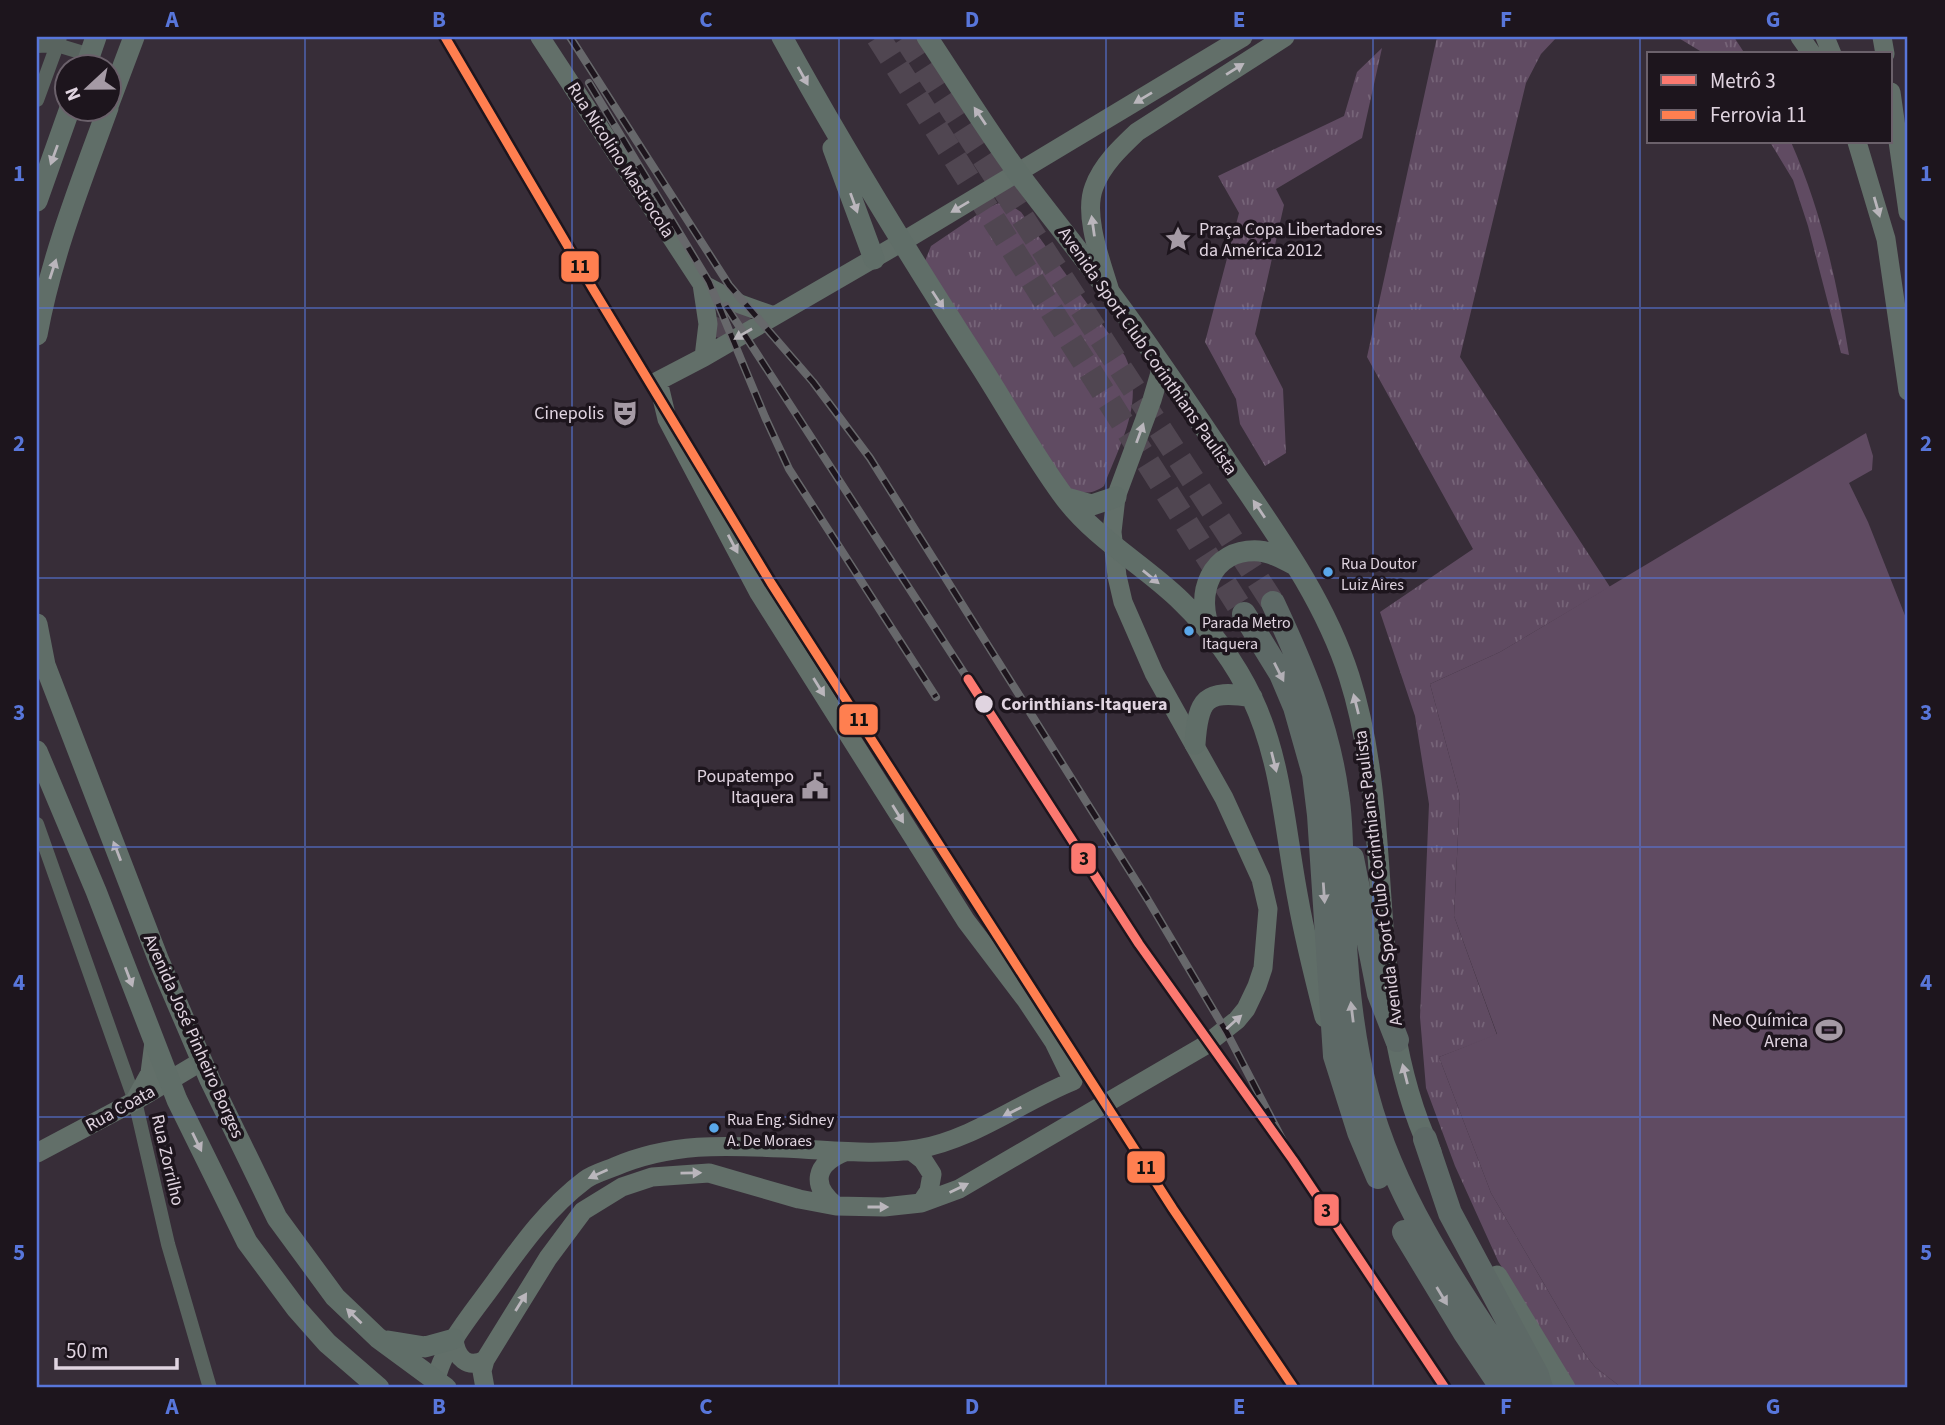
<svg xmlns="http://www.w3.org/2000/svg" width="1945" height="1425" viewBox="0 0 1945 1425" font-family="'Source Sans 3',sans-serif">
<defs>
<pattern id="grass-tufts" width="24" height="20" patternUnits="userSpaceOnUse" patternTransform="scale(1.75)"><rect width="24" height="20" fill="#604b62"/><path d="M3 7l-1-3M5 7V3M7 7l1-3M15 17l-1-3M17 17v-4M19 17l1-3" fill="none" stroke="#766478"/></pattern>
</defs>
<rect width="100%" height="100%" fill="#372d38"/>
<path fill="url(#grass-tufts)" d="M1437,37H1557L1541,54L1526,83L1460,357L1610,587L1500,652L1430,684L1460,796L1454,916L1497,1035L1439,1057L1491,1193L1585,1354L1595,1367L1622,1388H1575L1498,1261L1455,1166L1426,1088L1420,1017L1429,804L1415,716L1380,612L1473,549L1367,357Z
M1677,37H1734L1745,54H1705Z
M1382,48L1362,138L1276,189L1284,205L1255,334L1283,389L1286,453L1265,466L1240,424L1236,399L1205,342L1239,213L1218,176L1344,116L1357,72Z
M1770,142H1791C1821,210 1837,282 1849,355L1841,353L1808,226L1793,180Z
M1007,203L1021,212L1125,356C1146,401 1120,443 1104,486C1090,496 1081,493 1066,487L925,261L931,246L987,208L999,203Z"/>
<path fill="#604b62" d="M1866,433L1873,456L1872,470L1849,483L1868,522L1908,623V1388H1622L1595,1367L1585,1354L1491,1193L1439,1057L1497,1034L1454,916L1460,796L1430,684L1500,652Z"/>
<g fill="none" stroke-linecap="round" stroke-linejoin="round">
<path stroke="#504651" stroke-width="19" stroke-dasharray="19 10" stroke-linecap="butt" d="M708,324L722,329L740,319L743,312L740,304"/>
<path stroke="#504651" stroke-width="24" stroke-dasharray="24 12" stroke-linecap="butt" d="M878,37L1244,614
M905,37L1273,603"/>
<path stroke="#59645f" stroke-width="14" d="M37,46L57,45L90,55
M37,100L60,37
M37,824L135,1101L168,1244L210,1388"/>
<path stroke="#626f69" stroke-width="19" d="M540,37L702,284L708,324L704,357
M1800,37L1812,54
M1825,37L1832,54
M1882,37L1885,54
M1891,92L1908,212
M1857,142L1886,239L1908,391
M702,284L740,304L774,316
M1109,288C1101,261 1083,215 1094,187C1102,165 1120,148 1137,132L1285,37
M135,1100L150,1073L154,1042
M910,1150L923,1160L932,1174L929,1191L921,1203
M37,1153L135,1101L202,1061
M836,1206C810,1185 815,1164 845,1152
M454,1339C456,1358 467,1369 485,1360
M435,1388C437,1352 477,1308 497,1279C523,1243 549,1207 585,1180C593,1174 604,1171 614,1167C677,1140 735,1146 802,1149C839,1151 881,1155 918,1149C974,1139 1021,1102 1073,1081L1054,1042L1026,1000L966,921L759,593L667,419L658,381L704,357L902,242L1243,37
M485,1388L482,1371L485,1360L548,1258L583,1211L622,1187L652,1177L709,1173L799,1199L836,1206L884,1207L921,1203L959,1189L1204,1046L1237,1020L1246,1009L1257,986L1263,968L1268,909L1261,879L1224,798L1154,673L1123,602L1117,576L1112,532L1116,497L1152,400L1162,366"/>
<path stroke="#606e68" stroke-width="21" d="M782,37C843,148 909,255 978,362C1007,407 1033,455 1065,498C1096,539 1144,565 1181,601C1209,628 1235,662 1252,698C1282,761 1285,832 1298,899C1305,939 1315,978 1325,1017
M927,37C957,82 986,129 1018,173C1048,213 1080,252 1110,293C1151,348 1190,406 1228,463C1274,531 1324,598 1349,676C1398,830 1361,1003 1431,1152
M86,66L96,37
M108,106L134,37
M833,148L874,259
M37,201L70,108
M37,335C51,257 81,182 108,108
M1067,498L1092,505L1116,497
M37,624L45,665L159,961L210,1080L277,1218L335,1297L378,1338L446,1388
M1212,634C1193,595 1211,548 1259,551C1272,552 1283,559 1295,565
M1195,744C1198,699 1205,689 1252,697
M37,751L96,891L177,1100L247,1242L296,1308L327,1343L379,1388
M1497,1276L1565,1388
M388,1341L425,1347L454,1339"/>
<path stroke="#5d6966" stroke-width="24" d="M1273,603C1302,665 1328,726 1337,794C1342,825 1341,858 1342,889C1345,958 1349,1028 1367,1095C1396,1204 1463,1296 1524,1388
M1244,614L1281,674L1295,707L1314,774L1319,815L1335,1056L1359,1132L1378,1177
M1352,858L1379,994L1397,1040
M1425,1139L1450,1213L1537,1375L1541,1388
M1404,1232L1465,1333L1502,1388"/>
<g stroke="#67686b" stroke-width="8">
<path id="rail" d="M570,37L729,285L813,382L870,458L1148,900L1227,1033L1293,1160
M589,83L709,282L765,417L789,469L936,697
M726,306L968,679"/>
</g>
<use href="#rail" stroke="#1d151d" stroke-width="5" stroke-dasharray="16" stroke-linecap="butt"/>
<g stroke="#1d151d" stroke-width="14">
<path id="rail-1" d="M445,37L593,289L771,583L1173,1209L1294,1388"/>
</g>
<use href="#rail-1" stroke="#ff7f50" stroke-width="9"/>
<g stroke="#1d151d" stroke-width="14">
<path id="metro-1" d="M968,679L1139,944L1293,1160L1445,1388"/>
</g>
<use href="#metro-1" stroke="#fc7970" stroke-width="9"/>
</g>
<defs><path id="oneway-solid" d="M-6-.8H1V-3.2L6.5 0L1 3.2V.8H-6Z" transform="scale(1.75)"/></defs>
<g fill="#bab6bc">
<use href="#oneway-solid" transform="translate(1235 69) rotate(-32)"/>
<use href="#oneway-solid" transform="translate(1143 98) rotate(149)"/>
<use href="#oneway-solid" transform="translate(960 207) rotate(149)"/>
<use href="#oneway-solid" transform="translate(1877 207) rotate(74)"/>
<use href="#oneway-solid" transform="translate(1093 226) rotate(-98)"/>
<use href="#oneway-solid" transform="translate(743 334) rotate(150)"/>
<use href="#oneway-solid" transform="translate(1140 433) rotate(-70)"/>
<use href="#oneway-solid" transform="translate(733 544) rotate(62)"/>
<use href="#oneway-solid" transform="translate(819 687) rotate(58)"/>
<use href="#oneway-solid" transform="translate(898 814) rotate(58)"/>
<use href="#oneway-solid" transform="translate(1234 1022) rotate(-42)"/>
<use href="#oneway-solid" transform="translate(1012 1112) rotate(153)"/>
<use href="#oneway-solid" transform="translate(691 1173) rotate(-1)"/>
<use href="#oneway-solid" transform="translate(598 1174) rotate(156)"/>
<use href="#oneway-solid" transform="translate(959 1188) rotate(-26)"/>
<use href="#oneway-solid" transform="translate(878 1207)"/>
<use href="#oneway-solid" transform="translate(521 1302) rotate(-58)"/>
</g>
<g fill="#bab5bc">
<use href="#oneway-solid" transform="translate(803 76) rotate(61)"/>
<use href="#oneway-solid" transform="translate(980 116) rotate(-124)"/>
<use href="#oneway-solid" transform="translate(54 155) rotate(110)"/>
<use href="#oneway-solid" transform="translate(854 203) rotate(70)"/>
<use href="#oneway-solid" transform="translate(53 269) rotate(-72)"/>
<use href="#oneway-solid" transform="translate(938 300) rotate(57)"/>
<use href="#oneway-solid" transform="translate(1259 509) rotate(-124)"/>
<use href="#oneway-solid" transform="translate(1151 577) rotate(39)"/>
<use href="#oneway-solid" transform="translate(1356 704) rotate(-104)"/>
<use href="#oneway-solid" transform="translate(1274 762) rotate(76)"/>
<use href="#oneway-solid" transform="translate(117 851) rotate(-111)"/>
<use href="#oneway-solid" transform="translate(129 977) rotate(69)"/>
<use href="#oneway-solid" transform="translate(1405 1074) rotate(-104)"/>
<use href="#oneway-solid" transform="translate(197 1142) rotate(64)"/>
<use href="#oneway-solid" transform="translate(354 1316) rotate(-136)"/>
</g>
<g fill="#b2afb5">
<use href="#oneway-solid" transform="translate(1279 672) rotate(63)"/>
<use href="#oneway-solid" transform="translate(1324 893) rotate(86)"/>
<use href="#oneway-solid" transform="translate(1352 1012) rotate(-97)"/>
<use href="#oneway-solid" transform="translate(1442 1296) rotate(59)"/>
</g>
<path fill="none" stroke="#5876da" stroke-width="2" stroke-opacity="0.55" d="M305,37V1388M572,37V1388M839,37V1388M1106,37V1388M1373,37V1388M1640,37V1388M37,308H1908M37,578H1908M37,847H1908M37,1117H1908"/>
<defs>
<g id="sight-bare" transform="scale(2.1)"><path d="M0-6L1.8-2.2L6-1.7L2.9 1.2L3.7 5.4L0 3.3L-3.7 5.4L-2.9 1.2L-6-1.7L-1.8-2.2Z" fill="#a59aa5" stroke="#1d151d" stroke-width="2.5" paint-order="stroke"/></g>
<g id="theatre-bare" transform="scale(2.1)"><path d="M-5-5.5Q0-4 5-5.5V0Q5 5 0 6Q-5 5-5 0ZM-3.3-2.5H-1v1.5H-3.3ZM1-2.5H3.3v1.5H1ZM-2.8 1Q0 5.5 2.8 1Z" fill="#a59aa5" stroke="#1d151d" stroke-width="2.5" paint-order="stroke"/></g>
<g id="civic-bare" transform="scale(2.1)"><path d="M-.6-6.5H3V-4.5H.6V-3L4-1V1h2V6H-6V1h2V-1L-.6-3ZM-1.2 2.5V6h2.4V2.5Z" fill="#a59aa5" stroke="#1d151d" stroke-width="2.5" paint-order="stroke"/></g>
<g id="stadium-bare" transform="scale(2.1)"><path d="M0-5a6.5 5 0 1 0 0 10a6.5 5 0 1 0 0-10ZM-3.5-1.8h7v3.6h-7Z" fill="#a59aa5" stroke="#1d151d" stroke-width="2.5" paint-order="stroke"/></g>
</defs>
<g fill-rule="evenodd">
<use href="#sight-bare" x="1178" y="239"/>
<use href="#theatre-bare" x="625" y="413"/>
<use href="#civic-bare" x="815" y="786"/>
<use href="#stadium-bare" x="1829" y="1030"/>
</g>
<g fill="#5aa8eb" stroke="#1d151d" stroke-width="2.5">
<circle cx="1328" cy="572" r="6"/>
<circle cx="1189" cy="631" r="6"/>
<circle cx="714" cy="1128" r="6"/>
</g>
<circle fill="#e0d4e0" stroke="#1d151d" stroke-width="2.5" cx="984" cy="704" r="10"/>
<g text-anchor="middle" stroke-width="7" stroke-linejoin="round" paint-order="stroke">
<g font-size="16" fill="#e0d4e0" stroke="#1d151d" text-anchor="start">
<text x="1341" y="569">Rua Doutor<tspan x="1341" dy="21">Luiz Aires</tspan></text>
<text x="1202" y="628">Parada Metro<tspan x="1202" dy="21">Itaquera</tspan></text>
<text x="727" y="1125">Rua Eng. Sidney<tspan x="727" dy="21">A. De Moraes</tspan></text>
</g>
<g font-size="18" fill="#e0d4e0" stroke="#1d151d">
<text transform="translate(621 160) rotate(57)" y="6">Rua Nicolino Mastrocola</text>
<text transform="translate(1148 351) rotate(55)" y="6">Avenida Sport Club Corinthians Paulista</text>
<text transform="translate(1378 878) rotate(-97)" y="6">Avenida Sport Club Corinthians Paulista</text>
<text transform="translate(194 1036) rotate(66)" y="6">Avenida José Pinheiro Borges</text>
<text transform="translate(120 1108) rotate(-29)" y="6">Rua Coata</text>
<text transform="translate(168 1160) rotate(77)" y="6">Rua Zorrilho</text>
</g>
<g font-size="18" fill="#e0d4e0" stroke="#1d151d" text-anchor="end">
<text x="1199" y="235" text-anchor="start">Praça Copa Libertadores<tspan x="1199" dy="21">da América 2012</tspan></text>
<text x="604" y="419">Cinepolis</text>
<text x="794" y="782">Poupatempo<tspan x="794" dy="21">Itaquera</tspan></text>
<text x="1808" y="1026">Neo Química<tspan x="1808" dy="21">Arena</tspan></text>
</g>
<g font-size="18" font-weight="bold" fill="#e0d4e0" stroke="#1d151d" text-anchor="start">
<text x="1001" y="710">Corinthians-Itaquera</text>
</g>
</g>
<g stroke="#1d151d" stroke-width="2.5">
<rect x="560" y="250" width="40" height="33" rx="7" fill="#ff7f50"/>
<rect x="838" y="703" width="41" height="33" rx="7" fill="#ff7f50"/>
<rect x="1070" y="842" width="27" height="33" rx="7" fill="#fc7970"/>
<rect x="1126" y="1150" width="40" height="34" rx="7" fill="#ff7f50"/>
<rect x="1313" y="1193" width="27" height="34" rx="7" fill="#fc7970"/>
</g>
<g font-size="19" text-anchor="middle" font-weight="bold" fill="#111">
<text x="580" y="273">11</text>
<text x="859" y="726">11</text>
<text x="1084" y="865">3</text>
<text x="1146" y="1174">11</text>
<text x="1326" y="1217">3</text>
</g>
<rect width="1945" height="1425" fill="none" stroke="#1d151d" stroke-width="77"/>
<rect x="1647" y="52" width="245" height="91" fill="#1d151d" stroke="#6b616b" stroke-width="2"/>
<rect x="1661" y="75" width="35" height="10" fill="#fc7970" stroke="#6b616b" stroke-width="2"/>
<text x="1710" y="88" font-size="21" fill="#e0d4e0">Metrô 3</text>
<rect x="1661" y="110" width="35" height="10" fill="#ff7f50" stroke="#6b616b" stroke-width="2"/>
<text x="1710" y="122" font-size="21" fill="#e0d4e0">Ferrovia 11</text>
<g transform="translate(88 88) rotate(248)"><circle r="33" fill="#1d151d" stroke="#6b616b" stroke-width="2"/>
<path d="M0-5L12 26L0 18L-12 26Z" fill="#a59aa5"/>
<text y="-10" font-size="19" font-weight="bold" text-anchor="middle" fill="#e0d4e0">N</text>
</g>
<path d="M56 1358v10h121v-10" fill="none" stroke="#e0d4e0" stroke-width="3.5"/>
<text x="66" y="1358" font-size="21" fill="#e0d4e0" stroke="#1d151d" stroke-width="5" paint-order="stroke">50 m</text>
<rect x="38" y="38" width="1868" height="1348" fill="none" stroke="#5876da" stroke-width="2.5"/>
<g font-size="23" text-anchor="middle" font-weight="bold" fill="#5876da">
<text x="172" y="27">A</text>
<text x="439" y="27">B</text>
<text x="706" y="27">C</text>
<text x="972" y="27">D</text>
<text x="1239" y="27">E</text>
<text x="1506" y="27">F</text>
<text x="1773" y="27">G</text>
<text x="19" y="181">1</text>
<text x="1926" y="181">1</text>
<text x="19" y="451">2</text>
<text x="1926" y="451">2</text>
<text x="19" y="720">3</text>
<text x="1926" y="720">3</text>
<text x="19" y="990">4</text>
<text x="1926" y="990">4</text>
<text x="19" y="1260">5</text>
<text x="1926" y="1260">5</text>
<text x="172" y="1414">A</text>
<text x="439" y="1414">B</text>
<text x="706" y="1414">C</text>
<text x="972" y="1414">D</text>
<text x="1239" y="1414">E</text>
<text x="1506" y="1414">F</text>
<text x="1773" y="1414">G</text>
</g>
</svg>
